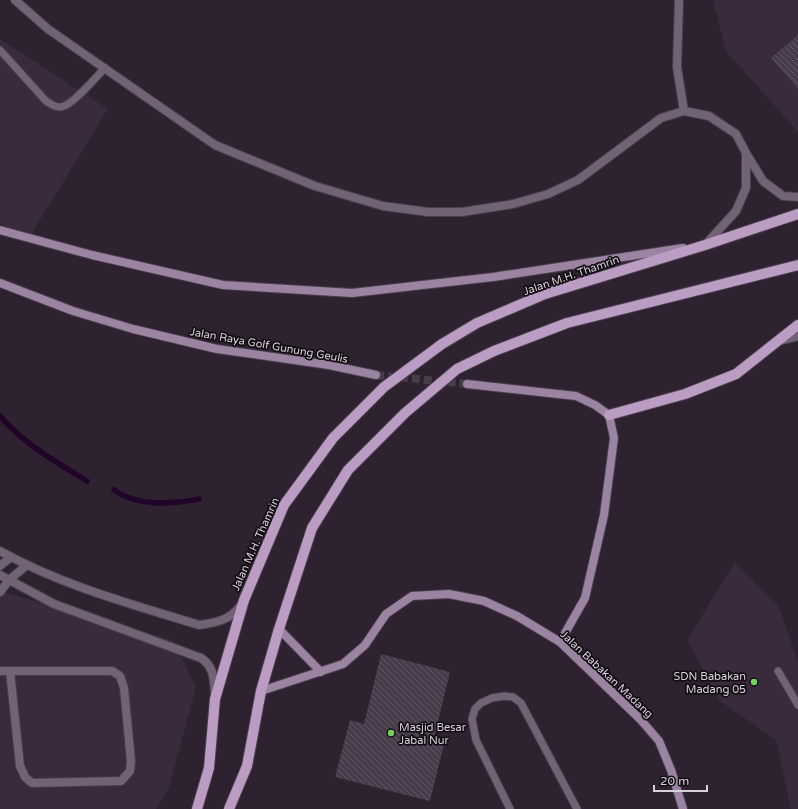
<svg xmlns="http://www.w3.org/2000/svg" width="798" height="809" viewBox="0 0 798 809" font-family="'Varela Round',sans-serif">
<defs>
<pattern id="building-back-hatch" width="6" height="6" patternUnits="userSpaceOnUse"><rect width="6" height="6" fill="#483b4b"/><path d="M-1 5l2 2M0 0l6 6M5-1l2 2" fill="none" stroke="#625664"/></pattern>
</defs>
<rect width="100%" height="100%" fill="#2e2231"/>
<path fill="#392a3e" d="M713,0H798V132L726,51Z
M0,39L108,109L27,241L0,223Z
M735,562L779,607L798,662V809H791L776,740L720,701L687,640Z
M0,589L9,594L173,640L196,687L168,791L156,809H0Z"/>
<g fill="none" stroke-linecap="round" stroke-linejoin="round">
<path stroke="#210528" stroke-width="5.5" d="M0,416C24,444 56,462 87,481
M114,490C138,507 171,504 199,499"/>
</g>
<path fill="url(#building-back-hatch)" d="M798,35V89L771,58Z
M381,654L450,672L433,742L444,744L430,801L335,777L350,720L364,724Z"/>
<g fill="none" stroke-linecap="round" stroke-linejoin="round">
<path stroke="#473c4a" stroke-width="8" stroke-dasharray="8 4" stroke-linecap="butt" d="M376,375L467,384"/>
<g stroke="#493e4c" stroke-width="9">
<path id="service" d="M0,50L46,101C51,104 55,108 61,107C72,106 96,77 105,68
M778,671L798,705
M510,809L476,740L472,719L475,709L481,703L492,698L504,696L513,697L521,703L577,809"/>
</g>
<g stroke="#493e4c" stroke-width="10">
<path id="minor" d="M15,0L48,29L215,145L315,186L383,206L428,212H462L513,204L548,194L578,180L661,118L684,111L709,116L736,134L746,153L763,181L783,196L798,197
M679,0L677,67L684,111
M705,245L736,211L746,188V153
M779,341L798,336
M0,551C63,586 131,604 199,625C215,623 231,620 241,605
M0,566L11,557
M0,575L54,604L201,658C214,666 214,680 215,694
M0,592L9,580L27,565
M0,671H112L120,676L124,688L131,761L130,771L121,781L32,783L25,777L20,766L10,671"/>
</g>
<g stroke="#493e4c" stroke-width="10">
<path id="secondary" d="M0,230L92,255L223,285L352,293L493,277L683,248
M0,283L73,311L133,329L217,349L329,365L376,375
M467,384L576,396L595,405L609,415L614,438L604,515L585,598L560,642
M279,629L321,672
M261,691L343,664L365,645L386,614L412,596L449,594L484,601L517,616L560,642L640,719L659,741L671,770L683,809"/>
</g>
<g stroke="#493e4c" stroke-width="12">
<path id="primary" d="M609,415L685,394L736,374L798,325
M197,809L209,768L215,699L244,600L284,505L333,438L384,387L442,344L477,323L545,294L705,245L798,214
M229,809L247,766L261,691L279,629L312,528L348,470L405,413L457,369L494,351L567,323L798,265"/>
</g>
<use href="#service" stroke="#716275" stroke-width="7"/>
<use href="#minor" stroke="#716275" stroke-width="8"/>
<use href="#secondary" stroke="#9b84a1" stroke-width="8"/>
<use href="#primary" stroke="#bb9dc3" stroke-width="10"/>
</g>
<g fill="#76d25a" stroke="#130e14" stroke-width="1.5">
<circle cx="754" cy="682" r="4"/>
<circle cx="391" cy="733" r="4"/>
</g>
<g text-anchor="middle" stroke-width="3.5" stroke-linejoin="round" paint-order="stroke">
<g font-size="11" fill="#d7cfd9" stroke="#130e14">
<text transform="translate(571 275) rotate(-19)" y="4">Jalan M.H. Thamrin</text>
<text transform="translate(269 345) rotate(10)" y="4">Jalan Raya Golf Gunung Geulis</text>
<text transform="translate(255 544) rotate(-66)" y="4">Jalan M.H. Thamrin</text>
<text transform="translate(607 674) rotate(43)" y="4">Jalan Babakan Madang</text>
</g>
<g font-size="11" fill="#d7cfd9" stroke="#130e14" text-anchor="end">
<text x="746" y="680">SDN Babakan<tspan x="746" dy="13">Madang 05</tspan></text>
<text x="399" y="731" text-anchor="start">Masjid Besar<tspan x="399" dy="13">Jabal Nur</tspan></text>
</g>
</g>
<path d="M654 785v6h53v-6" fill="none" stroke="#d7cfd9" stroke-width="2"/>
<text x="660" y="785" font-size="12" fill="#d7cfd9" stroke="#130e14" stroke-width="3" paint-order="stroke">20 m</text>
</svg>
